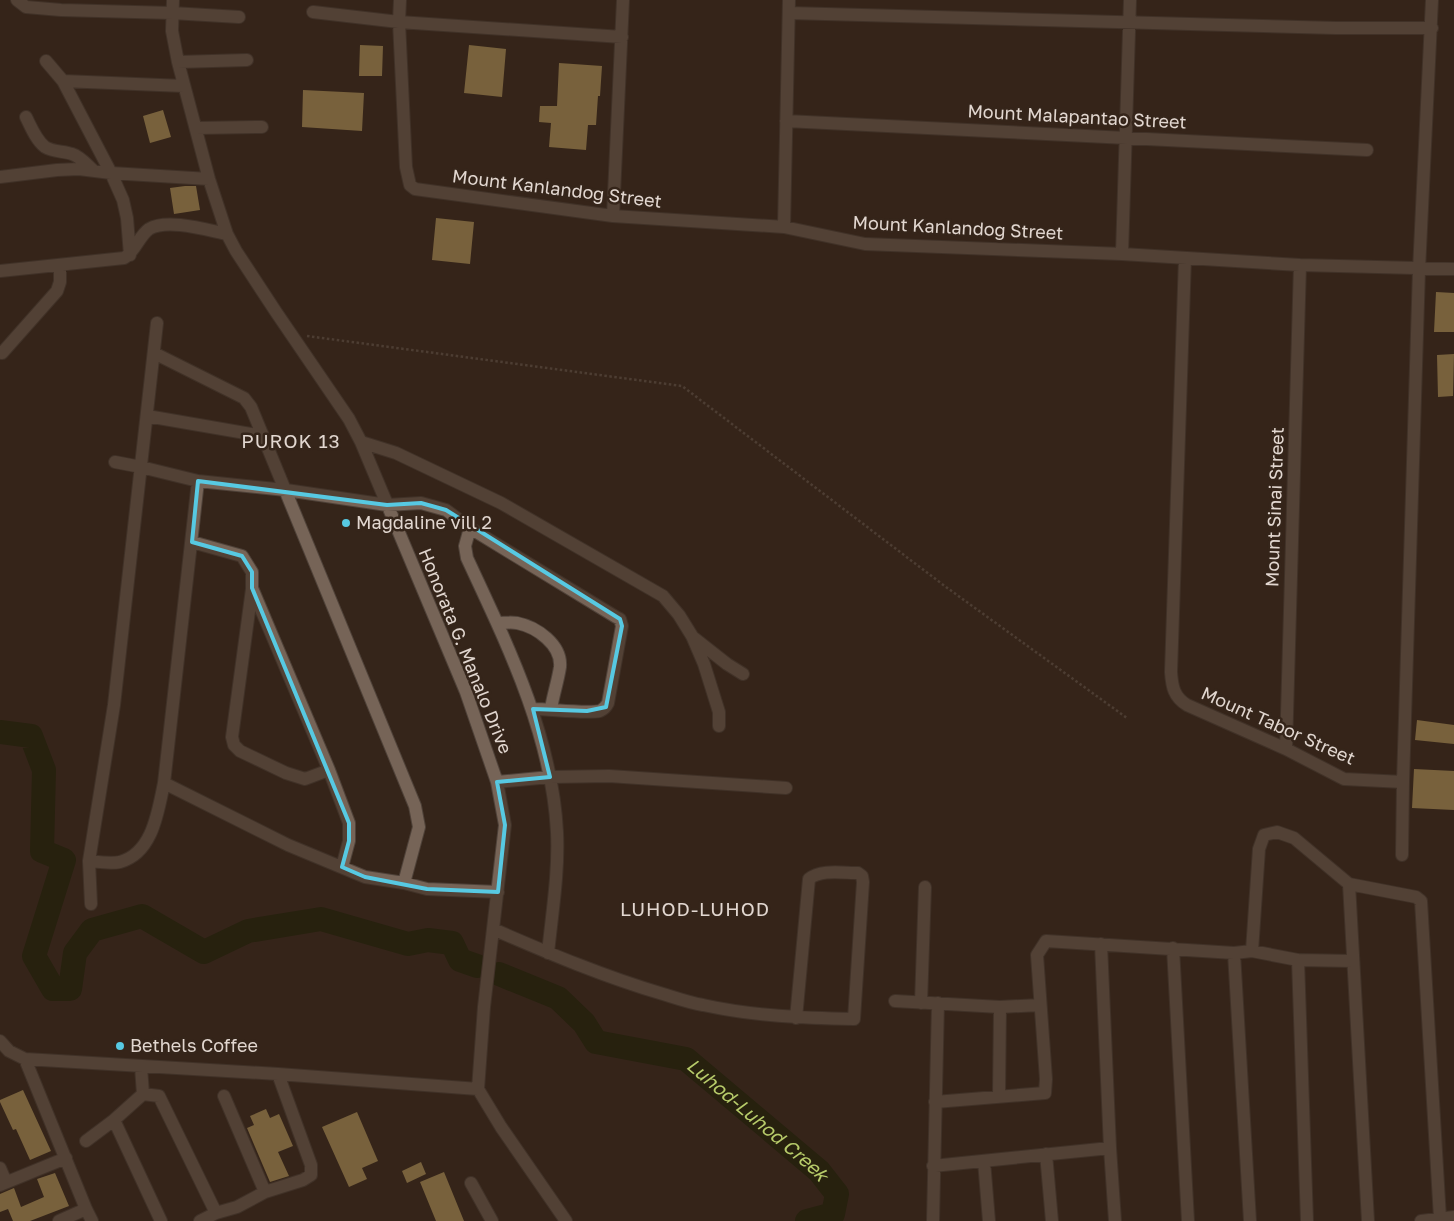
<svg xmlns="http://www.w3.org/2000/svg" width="1454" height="1221" viewBox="0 0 1454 1221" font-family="'Golos Text',sans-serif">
<rect width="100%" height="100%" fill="#35251a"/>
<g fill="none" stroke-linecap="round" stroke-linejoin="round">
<g stroke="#171d00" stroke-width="24">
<path d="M0,732L31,736L44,770L42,851L64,860L34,956L53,989H70L75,953L92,930L142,916L204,952L248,931L321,919L408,944L428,940L452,943L460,960L477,966"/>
<path id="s1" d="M499,974L558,998L584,1023L596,1042L686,1059L819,1171L837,1194L833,1214L807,1221"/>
</g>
</g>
<path fill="#c9ab66" d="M360,45L383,46L382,76H359Z
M469,45L506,49L502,97L464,93Z
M559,63L602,66L600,96H598L596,125H588L586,150L549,147L551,123L539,122L540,106H557Z
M303,90L364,93L362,131L302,127Z
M163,110L171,137L150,143L143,116Z
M185,186H196L200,210L174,214L170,188Z
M436,218L474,222L470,264L432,260Z
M1436,292L1454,293V332H1434Z
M1454,354L1453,396L1438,397L1437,355Z
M1417,720L1454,725V744L1415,740Z
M1414,769L1454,771V810L1412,808Z
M23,1090L51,1151L30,1160L16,1129L13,1130L0,1102V1100Z
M266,1109L270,1118L279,1114L293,1146L278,1152L289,1176L270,1182L247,1128L254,1125L250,1116Z
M357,1112L378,1161L362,1168L367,1179L349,1187L322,1127Z
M421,1162L426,1174L407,1183L402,1171Z
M444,1172L464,1221H436L420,1182Z
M55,1173L69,1206L30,1221H13L8,1209L0,1212V1194L14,1188L21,1207L44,1197L37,1179Z"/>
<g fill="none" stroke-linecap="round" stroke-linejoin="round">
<g stroke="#4f4239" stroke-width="14">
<path id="minor" d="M17,0L26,7L61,10L172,13L239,17
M173,0L172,31L178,62L209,179L227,234L236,251L276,312L349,419L361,442L466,692L497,782L505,825L484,1007L478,1089L501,1127L566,1221
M400,0L399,22L406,167L410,185L415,189L613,216L784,227L865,244L1122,254L1300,265L1454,269
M313,12L399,22L622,37
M789,13L1336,28H1432
M46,61L63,81L111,173L123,200L127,218L130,255
M178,62L247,60
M63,81L184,86
M26,117C31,127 36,140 45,147C53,152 63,151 72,154C81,157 87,165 94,171
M786,121L1367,150
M196,128L262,127
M0,177L57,170L79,169L111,173L209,179
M613,216L623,0
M784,227L789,0
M1122,254L1130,0
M1185,258L1171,672C1172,687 1174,697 1187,705L1286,749L1344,779L1403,782
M0,271L124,258C135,252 139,236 149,229C167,218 207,230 227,234
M2,353L57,291L60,282V265
M154,353L244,398L251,407L415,806L419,827L404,883
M147,416L262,436
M361,442L396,453L501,503L663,596L679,615L692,636L704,664L719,712V726
M115,462L141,467L198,481L286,490L387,505L421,503L446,510L470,528L616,617L620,619L622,626L608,703C606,707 604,709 600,711C585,714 550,709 533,709
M470,528L465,546L467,558C507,644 552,735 557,832C559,872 552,913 548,953
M192,542L242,556L252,572V588L329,770L349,823V841L342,867
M252,589L232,737L234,745L240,751L286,773L305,779L329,770
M497,623C504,623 511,622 517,623C537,627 562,645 560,667C558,681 553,695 551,709
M694,638L727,664L743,674
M1286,749L1300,265
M497,782L550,777L609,776L786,788
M164,783L288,845L365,877L404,883L427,889L498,892
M1402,855L1403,782L1419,270L1432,0
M89,861C99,862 110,864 120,862C153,853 158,811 164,783L198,481
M1349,884L1368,1221
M91,904L89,861L114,705L157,323
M493,929C548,953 605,977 663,994C676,998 690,1003 703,1005C753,1016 804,1018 854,1019L863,882L862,876L858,873C843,873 820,869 809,879L796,1018
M1101,944L1110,1148L1115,1221
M1173,948L1188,1221
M1252,951L1259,849L1264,835L1277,832L1294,838L1349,884L1416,897L1421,901L1440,1218
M1234,953L1250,1221
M1298,960L1307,1221
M895,1001L1000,1007
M921,1003L925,887
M0,1041L9,1051L25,1059L278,1074L478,1089
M25,1059L86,1209L92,1221
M141,1067L143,1094L159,1096L216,1213
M143,1094L114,1120L161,1221
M224,1096L265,1192
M999,1096L1000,1007L1040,1005
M935,1102L1045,1093L1046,1079L1037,955L1046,941L1234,953L1252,951L1298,960L1353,961
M86,1141L114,1120
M1046,1154L1052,1221
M984,1161L989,1221
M933,1166L1110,1148
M0,1168L6,1182
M471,1183L492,1221
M0,1185L66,1158
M59,1221L86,1209
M200,1221L216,1213L237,1207L265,1192L303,1180L311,1175V1165L278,1074
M933,1221L938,1003
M1421,1221L1454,1217"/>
</g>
<path stroke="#6a5b51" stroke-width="2.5" stroke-dasharray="2.5 2.5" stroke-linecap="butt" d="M307,336L682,386L946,587L1127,718"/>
<use href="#minor" stroke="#766457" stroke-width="12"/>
</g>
<path d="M0 0H1454V1221H0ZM198,481L387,505L421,503L446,510L620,619L622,626L606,707L587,711L533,709L550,777L497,782L505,825L498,892L427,889L365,877L342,867L349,841V823L252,588V572L242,556L192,542Z" fill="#35251a" fill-opacity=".55" fill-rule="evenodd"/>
<path fill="none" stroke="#57c9e2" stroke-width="4" stroke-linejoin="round" d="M198,481L387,505L421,503L446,510L620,619L622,626L606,707L587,711L533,709L550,777L497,782L505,825L498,892L427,889L365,877L342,867L349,841V823L252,588V572L242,556L192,542Z"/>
<g fill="#57c9e2" stroke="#35251a" stroke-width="2">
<circle cx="346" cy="523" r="5"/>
<circle cx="120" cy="1046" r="5"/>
</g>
<g text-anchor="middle" stroke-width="5" stroke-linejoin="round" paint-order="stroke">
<g font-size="18" fill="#e2d7d0" stroke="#35251a">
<text transform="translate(1077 117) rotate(3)" y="6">Mount Malapantao Street</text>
<text transform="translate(557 189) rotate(7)" y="6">Mount Kanlandog Street</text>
<text transform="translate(958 228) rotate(3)" y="6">Mount Kanlandog Street</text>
<text transform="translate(1275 507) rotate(-88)" y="6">Mount Sinai Street</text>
<text transform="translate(465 651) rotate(68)" y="6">Honorata G. Manalo Drive</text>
<text transform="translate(1278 726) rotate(24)" y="6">Mount Tabor Street</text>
</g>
<g font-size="18" fill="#e2d7d0" stroke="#35251a" text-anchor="start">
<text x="356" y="529">Magdaline vill 2</text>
<text x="130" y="1052">Bethels Coffee</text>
</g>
<g font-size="19" letter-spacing="1" fill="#e2d7d0" stroke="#35251a">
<text x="291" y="448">PUROK 13</text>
<text x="695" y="916">LUHOD-LUHOD</text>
</g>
<g font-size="19" font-style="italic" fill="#b7cb6a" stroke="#35251a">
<text dy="7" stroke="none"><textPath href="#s1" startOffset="308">Luhod-Luhod Creek</textPath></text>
</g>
</g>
</svg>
